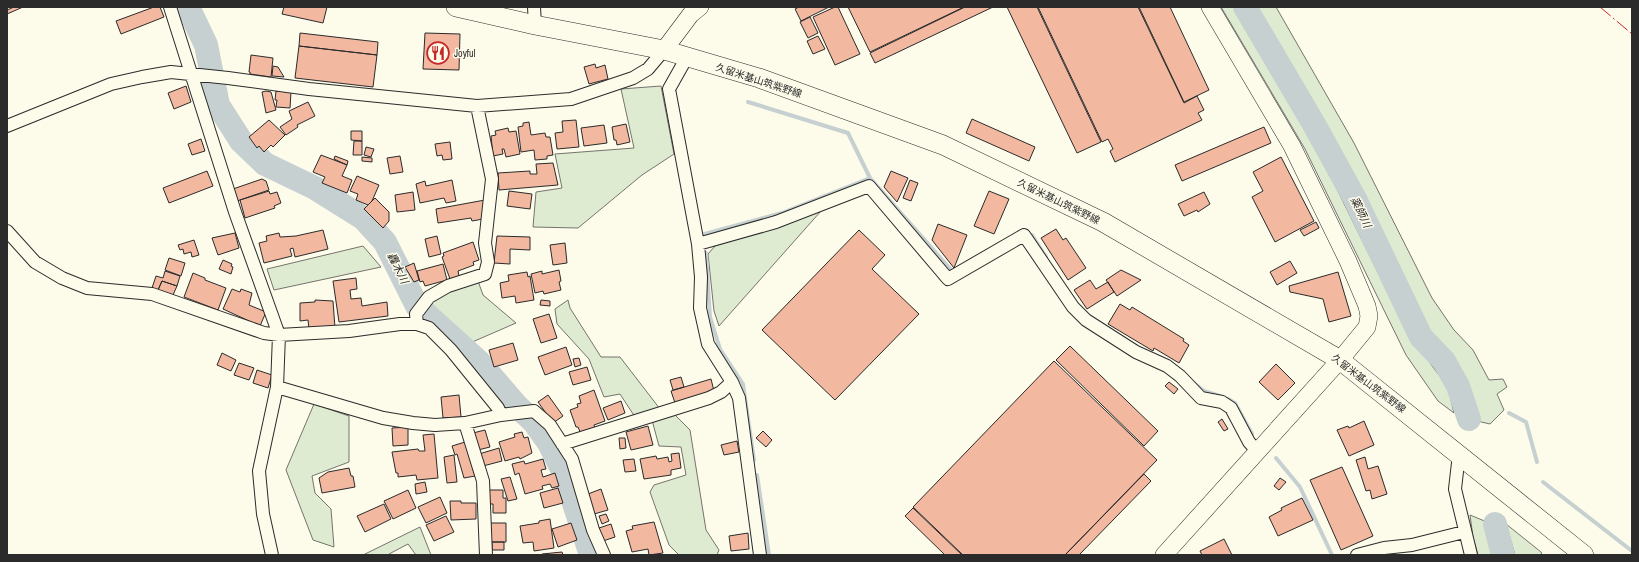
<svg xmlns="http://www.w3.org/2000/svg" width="1639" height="562" viewBox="0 0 1639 562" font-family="'Archivo Narrow','Noto Sans JP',sans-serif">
<rect width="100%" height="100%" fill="#fdfbea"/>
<path fill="#deebd1" stroke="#74746e" d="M1221,7H1234L1319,153L1409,335L1448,387L1454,413L1438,401L1406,355L1305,149Z
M1257,7H1276L1354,143L1432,298L1454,330L1473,350L1489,380L1503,379L1507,387L1497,394L1504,410L1490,424L1477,421L1468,384L1459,366L1427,329L1341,153Z
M661,86L674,154L642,175L578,228L533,227L536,192L562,188L555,154L634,148L621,89Z
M821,211L719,326L714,311L708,254L715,246Z
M363,246L381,267L274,290L267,269Z
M478,281L483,295L516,323L470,343L429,303L451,290Z
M568,300L570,308L601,357H620L660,409L635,417L620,394L604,397L589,359L557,324L555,309Z
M314,404L349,416V462L312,476L315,493L331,509L334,547L313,540L286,470Z
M674,414L690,430L706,530L719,550L717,555H679L669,545L650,492L654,485L686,475L681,447L659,446L652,420Z
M1470,515L1487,522L1495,555H1478L1473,537Z
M1506,524L1541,552L1542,555H1515Z
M420,527L431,555H416L408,544L389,554V555H363Z"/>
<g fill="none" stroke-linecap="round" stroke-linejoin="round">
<path stroke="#c7d0d0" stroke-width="4" d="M748,102L848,133L870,178L952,271L954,270
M701,235L782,213L870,178
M1032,235L1046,257
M706,253L710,317L720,349L743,384L754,460
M1194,383L1204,391L1220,396
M1228,399L1235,403L1252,434
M1509,413L1526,422L1537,462
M1276,458L1300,487L1332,555
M757,475L769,555
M1543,482L1632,551"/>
<path stroke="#c7d0d0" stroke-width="24" d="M188,7L206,45L218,105L241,141L265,164L315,188L363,218L385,242L417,306L479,362L517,406L534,422L549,443L564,473L591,555
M1245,7L1315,126L1355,199L1421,337L1444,361L1458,386L1469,419
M1495,524L1503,555"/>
</g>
<path fill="#f2b8a0" stroke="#2b2b2b" d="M14,7H23L7,14V10Z
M154,7H160L164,17L121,34L116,21Z
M284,7H327L323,23L282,14Z
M799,7H829L801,21L795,9Z
M835,7H838L860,54L835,65L813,17Z
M848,7H964L870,52Z
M965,7H993L875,63L870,53Z
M1007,7H1037L1101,142L1077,153Z
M1038,7H1138L1184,103L1197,96L1204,110L1198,113L1202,120L1115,162L1110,151L1113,149L1108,139L1102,142Z
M1139,7H1170L1209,90L1184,102Z
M810,17L818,33L808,38L800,22Z
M300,33L378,42L377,55L299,46Z
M425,33L460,34L459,70L423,69Z
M818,36L825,49L813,54L807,41Z
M299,46L377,55L373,87L295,78Z
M251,55L273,58L271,77L250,74V72H249Z
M595,64L596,68L605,65L608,79L589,84L584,67Z
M273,66L278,67L284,77L272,76Z
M186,86L191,102L174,109L168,93Z
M266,91L271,92L276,110L266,113L262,92Z
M276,91L291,92L290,108L276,107L277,100H275Z
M308,102L315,116L297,125L298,127L286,135L280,127L292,119L289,111Z
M972,119L1035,147L1029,161L966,133Z
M269,120L285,135L273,147L271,145L264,152L259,146L257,148L249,137Z
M576,120L579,147L557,149L555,133L563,132L562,121Z
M529,122L531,135L545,133L546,137H550L553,155L547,156V159L535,160L534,150L521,152L518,127L523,126V123Z
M626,124L630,142L617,145L616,140H614L612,127Z
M604,125L607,143L584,146L581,128Z
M1264,127L1271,143L1182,181L1175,165Z
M508,128L509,132L516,131L520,154L506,157L504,149H502L503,154L493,156L491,136L496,135L495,131Z
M351,131H362V141L351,140Z
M201,139L205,151L192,155L188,144Z
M354,141H362V155H353Z
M450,142L452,159L443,160L442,155L437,156L435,144Z
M366,147L374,149L371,157L364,155Z
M321,155L347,165L342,176L352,180L347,193L322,183L325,177L313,172Z
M335,156L348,161L347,165L334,159Z
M400,156L403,172L390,174L387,158Z
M362,157L372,158V162L362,161Z
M1281,157L1314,221L1275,242L1252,197L1263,191L1253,172Z
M553,163L558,185L499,190L498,173L530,171V174H537L536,164Z
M207,171L213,186L169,203L163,188Z
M891,171L908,178L897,202L884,187Z
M357,176L379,185L372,201L368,205L356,200L358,194L350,191Z
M262,179L266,181L269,190L237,201L233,189Z
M452,180L456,201L446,203L444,198L420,203L416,184L425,181L426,186Z
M910,180L918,183L911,201L903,198Z
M269,191L270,194L277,192L281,203L274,206L275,208L245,218L240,200Z
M509,191L532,194L530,209L507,206Z
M989,191L1009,199L994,234L974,226Z
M413,192L415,210L397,212L395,195Z
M1204,192L1210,204L1198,212L1197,210L1184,216L1178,204Z
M375,198L389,212V221L383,228L364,209Z
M485,200L483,219L472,221L471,218L438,223L436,209Z
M1316,222L1319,228L1304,236L1300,230Z
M938,224L967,235L954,268L932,240Z
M1056,229L1063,240L1066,238L1086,268L1068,280L1041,238Z
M323,230L328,249L295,257L293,248L290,249L292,256L264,263L259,243L267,241L266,236L279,233L280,237L296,236Z
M859,230L885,255L872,269L919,314L835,400L762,330Z
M235,233L239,248L218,255L212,238Z
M437,236L441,254L429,257L425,239Z
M497,236L530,237V250L510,249V264L494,263Z
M194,240L199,255L192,257L191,252L184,254L183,249L180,250L178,245Z
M473,242L479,260L473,262L474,265L458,271L459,276L450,279L442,257L444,256L443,253Z
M565,243L567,263L553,265L550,245Z
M169,258L185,263L181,276L165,270Z
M223,260L232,264L231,266L233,267L231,274L219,269Z
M1290,261L1297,273L1277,285L1270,272Z
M414,263L419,280L414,282L405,267Z
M443,264L447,280L425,286L423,281L420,282L417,271Z
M559,270L561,281L559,282L561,290L544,294L543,291L535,293L531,274L542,271V274Z
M1121,270L1141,280L1117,296L1106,280Z
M165,271L180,276L177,286L162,281L158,290L152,288L156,276L163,278Z
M527,272L528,277L530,276L534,300L516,303L515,296L502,298L500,283L509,281L508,275Z
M1338,272L1351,316L1329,322L1323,299L1290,292L1289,286Z
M193,273L205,278V280L226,288L218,310L184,297Z
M356,278L357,289L350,290L351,299L361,298L362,306L387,302L388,316L339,322L333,281Z
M1090,280L1096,289L1108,282L1114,292L1087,309L1074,290Z
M162,281L177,286L173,295L158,290Z
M232,289L240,292L241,289L252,293L249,305L266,312L260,326L223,309Z
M315,300L333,301L335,328L309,329L308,320L300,321V303L315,302Z
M541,300L550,301V306L540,305Z
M1120,304L1130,310L1132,307L1184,339L1183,341L1189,345L1179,363L1154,348L1153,351L1108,324Z
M549,314L557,338L541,343L533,319Z
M513,343L518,360L494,367L489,350Z
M1070,346L1158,431L1144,446L1056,360Z
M566,347L572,365L545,375L538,357Z
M222,353L236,360L231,371L217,365Z
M579,358L581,365L575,367L573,359Z
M1054,361L1157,460L1065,555H963L913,507Z
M239,363L254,368L249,380L234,375Z
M1276,364L1295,383L1278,400L1259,382Z
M587,367L591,380L573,385L569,372Z
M257,370L272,375L268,388L253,383Z
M681,377L684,387L673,390L670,380Z
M711,379L714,391L675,403L671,391Z
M1169,382L1178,389L1174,394L1165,386Z
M594,390L605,421L594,425L595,429L581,434L578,427H576L570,410L578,407L577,404L581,403L579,396Z
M459,395L461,417L443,418L441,397Z
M548,395L563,416L553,423L538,402Z
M621,401L625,413L608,420L603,408Z
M1222,419L1228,429L1224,431L1218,422Z
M1364,421L1374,445L1349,456L1337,430L1348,426L1349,428Z
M648,426L653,445L631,450L626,432Z
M408,427V445L393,446L392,428Z
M485,430L490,447L478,450L473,433Z
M763,431L772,440L766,447L756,438Z
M522,432L524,438L528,437L532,453L520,459L519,457L505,461L499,442L515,437L514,434Z
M434,434L438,478L417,480L416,475L398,477V473H396L392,452L418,449L419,451H425L423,435Z
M619,438H625L626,448L620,449Z
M737,441L739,452L724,455L721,445Z
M465,442L475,476L464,478L457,454L455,455L452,446Z
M499,448L502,461L483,466L479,454Z
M679,453L681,468L671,470V475L644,479L640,459L656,456L657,459L668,457L669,462L672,461L671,454Z
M454,455L457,482L447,483L444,457Z
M1365,457L1368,469L1378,466L1387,494L1372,499L1370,490L1366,491L1356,460Z
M543,459L546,469L541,470L543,477L555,473L559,486L552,488L550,484L542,486L543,489L525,494L519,473L515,475L512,464L524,461L525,464Z
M634,459L636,471L625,472L623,460Z
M1342,467L1373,536L1341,550L1310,480Z
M349,468L351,476H353L355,487L322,493L319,478L328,472Z
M1144,474L1151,481L1079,555H1065Z
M510,477L517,499L508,501L501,479Z
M1280,478L1286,482L1279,490L1274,486Z
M425,482L427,492L416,494L415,484Z
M558,488L563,503L544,508L540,493Z
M601,489L608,510L594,514L588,494Z
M408,490L416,508L393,519L384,501Z
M488,490H503V498H506V513H493V504H489Z
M440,497L447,513L426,523L418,507Z
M1302,498L1313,520L1278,536L1269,517L1282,510L1281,508Z
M450,501H461V503H476V519L451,520Z
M384,504L391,519L365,532L357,516Z
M913,508L962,555H945L905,516Z
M606,514L609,521L602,524L599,516Z
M446,516L454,532L434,541L426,525Z
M550,519L554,548L534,551L533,542L523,543L520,526L539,523V521Z
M654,522L663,553L649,555L648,549L632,552L626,531L633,529L632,526Z
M490,523H506V542H490Z
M571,523L577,540L558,547L552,529Z
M611,524L615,537L603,541L599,528Z
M748,533L749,549L731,551L729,536Z
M1224,539L1232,555H1202L1200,551Z
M492,542H504V550H492Z
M562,552L563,555H542V554Z"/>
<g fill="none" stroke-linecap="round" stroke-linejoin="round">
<g stroke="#2b2b2b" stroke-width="14">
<path id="street" d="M170,7L235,212L279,335L277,387L259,471L263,514L272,555
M534,7L535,25
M687,57L669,89L698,244L701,277L700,308L708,344L732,382L739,398L760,555
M7,126L111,84L142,77L171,72L228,78L309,89L477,106L571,99L633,78L648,69L664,50
M7,231L35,262L62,278L87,288L152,294L264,333L279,335L349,331L400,324H417L429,328L451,350L498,408L501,415
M698,244L776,222L869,186L948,279L1024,235L1073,307L1086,320L1136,352L1167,366L1180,376L1201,398L1222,402L1231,408L1249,442L1258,452
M417,324L416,314L429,297L448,286L485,274L488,262L485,243L492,179L477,106
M277,387L383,418L413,423L435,425L465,423L501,415L534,411L550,425L572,459L593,530L604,555
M465,423L483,481L486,555
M562,444L709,398L721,392L732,382
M1459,454L1455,489L1471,555
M1357,555L1384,548L1412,545L1464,532"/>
</g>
<g stroke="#2b2b2b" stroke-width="18">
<path id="secondary" d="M664,50L691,14L700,7
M1164,555L1340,360L1367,327L1369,316L1367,306L1348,261L1292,146L1210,7"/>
</g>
<g stroke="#2b2b2b" stroke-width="20">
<path id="primary" d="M456,7L535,25L664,50L759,78L943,145L1103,222L1340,360L1584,555"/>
</g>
<use href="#street" stroke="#fdfbea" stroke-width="12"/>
<use href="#secondary" stroke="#fdfbea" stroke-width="17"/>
<use href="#primary" stroke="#fdfbea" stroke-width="19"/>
<path stroke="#c62828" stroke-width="1" stroke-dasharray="14 3 2 3" stroke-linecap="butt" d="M1600,7L1632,34"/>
</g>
<defs>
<g id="restaurant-ring" transform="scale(1.15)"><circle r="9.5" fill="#fdfbea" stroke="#c62828" stroke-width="1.5"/><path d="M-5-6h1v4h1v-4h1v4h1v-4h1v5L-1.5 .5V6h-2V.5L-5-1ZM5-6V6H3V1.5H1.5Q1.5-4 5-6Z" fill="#c62828"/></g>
</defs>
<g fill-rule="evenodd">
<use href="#restaurant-ring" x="438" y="53"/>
</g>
<g text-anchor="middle" stroke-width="3" stroke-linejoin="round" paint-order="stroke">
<g font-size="10" fill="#2b2b2b" stroke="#fdfbea" text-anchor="start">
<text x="454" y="57">Joyful</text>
</g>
<g font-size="10" fill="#2b2b2b" stroke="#fdfbea">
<text transform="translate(759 80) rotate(18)" y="4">久留米基山筑紫野線</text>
<text transform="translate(1059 201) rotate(26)" y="4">久留米基山筑紫野線</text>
<text transform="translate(1369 383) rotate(37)" y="4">久留米基山筑紫野線</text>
</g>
<g font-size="11" font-style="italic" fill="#2b2b2b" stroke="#fdfbea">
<text transform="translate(1361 212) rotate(64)" y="4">薬師川</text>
<text transform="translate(398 268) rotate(63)" y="4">轟木川</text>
</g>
</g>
<rect width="1639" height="562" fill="none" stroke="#2b2b2b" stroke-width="16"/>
</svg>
